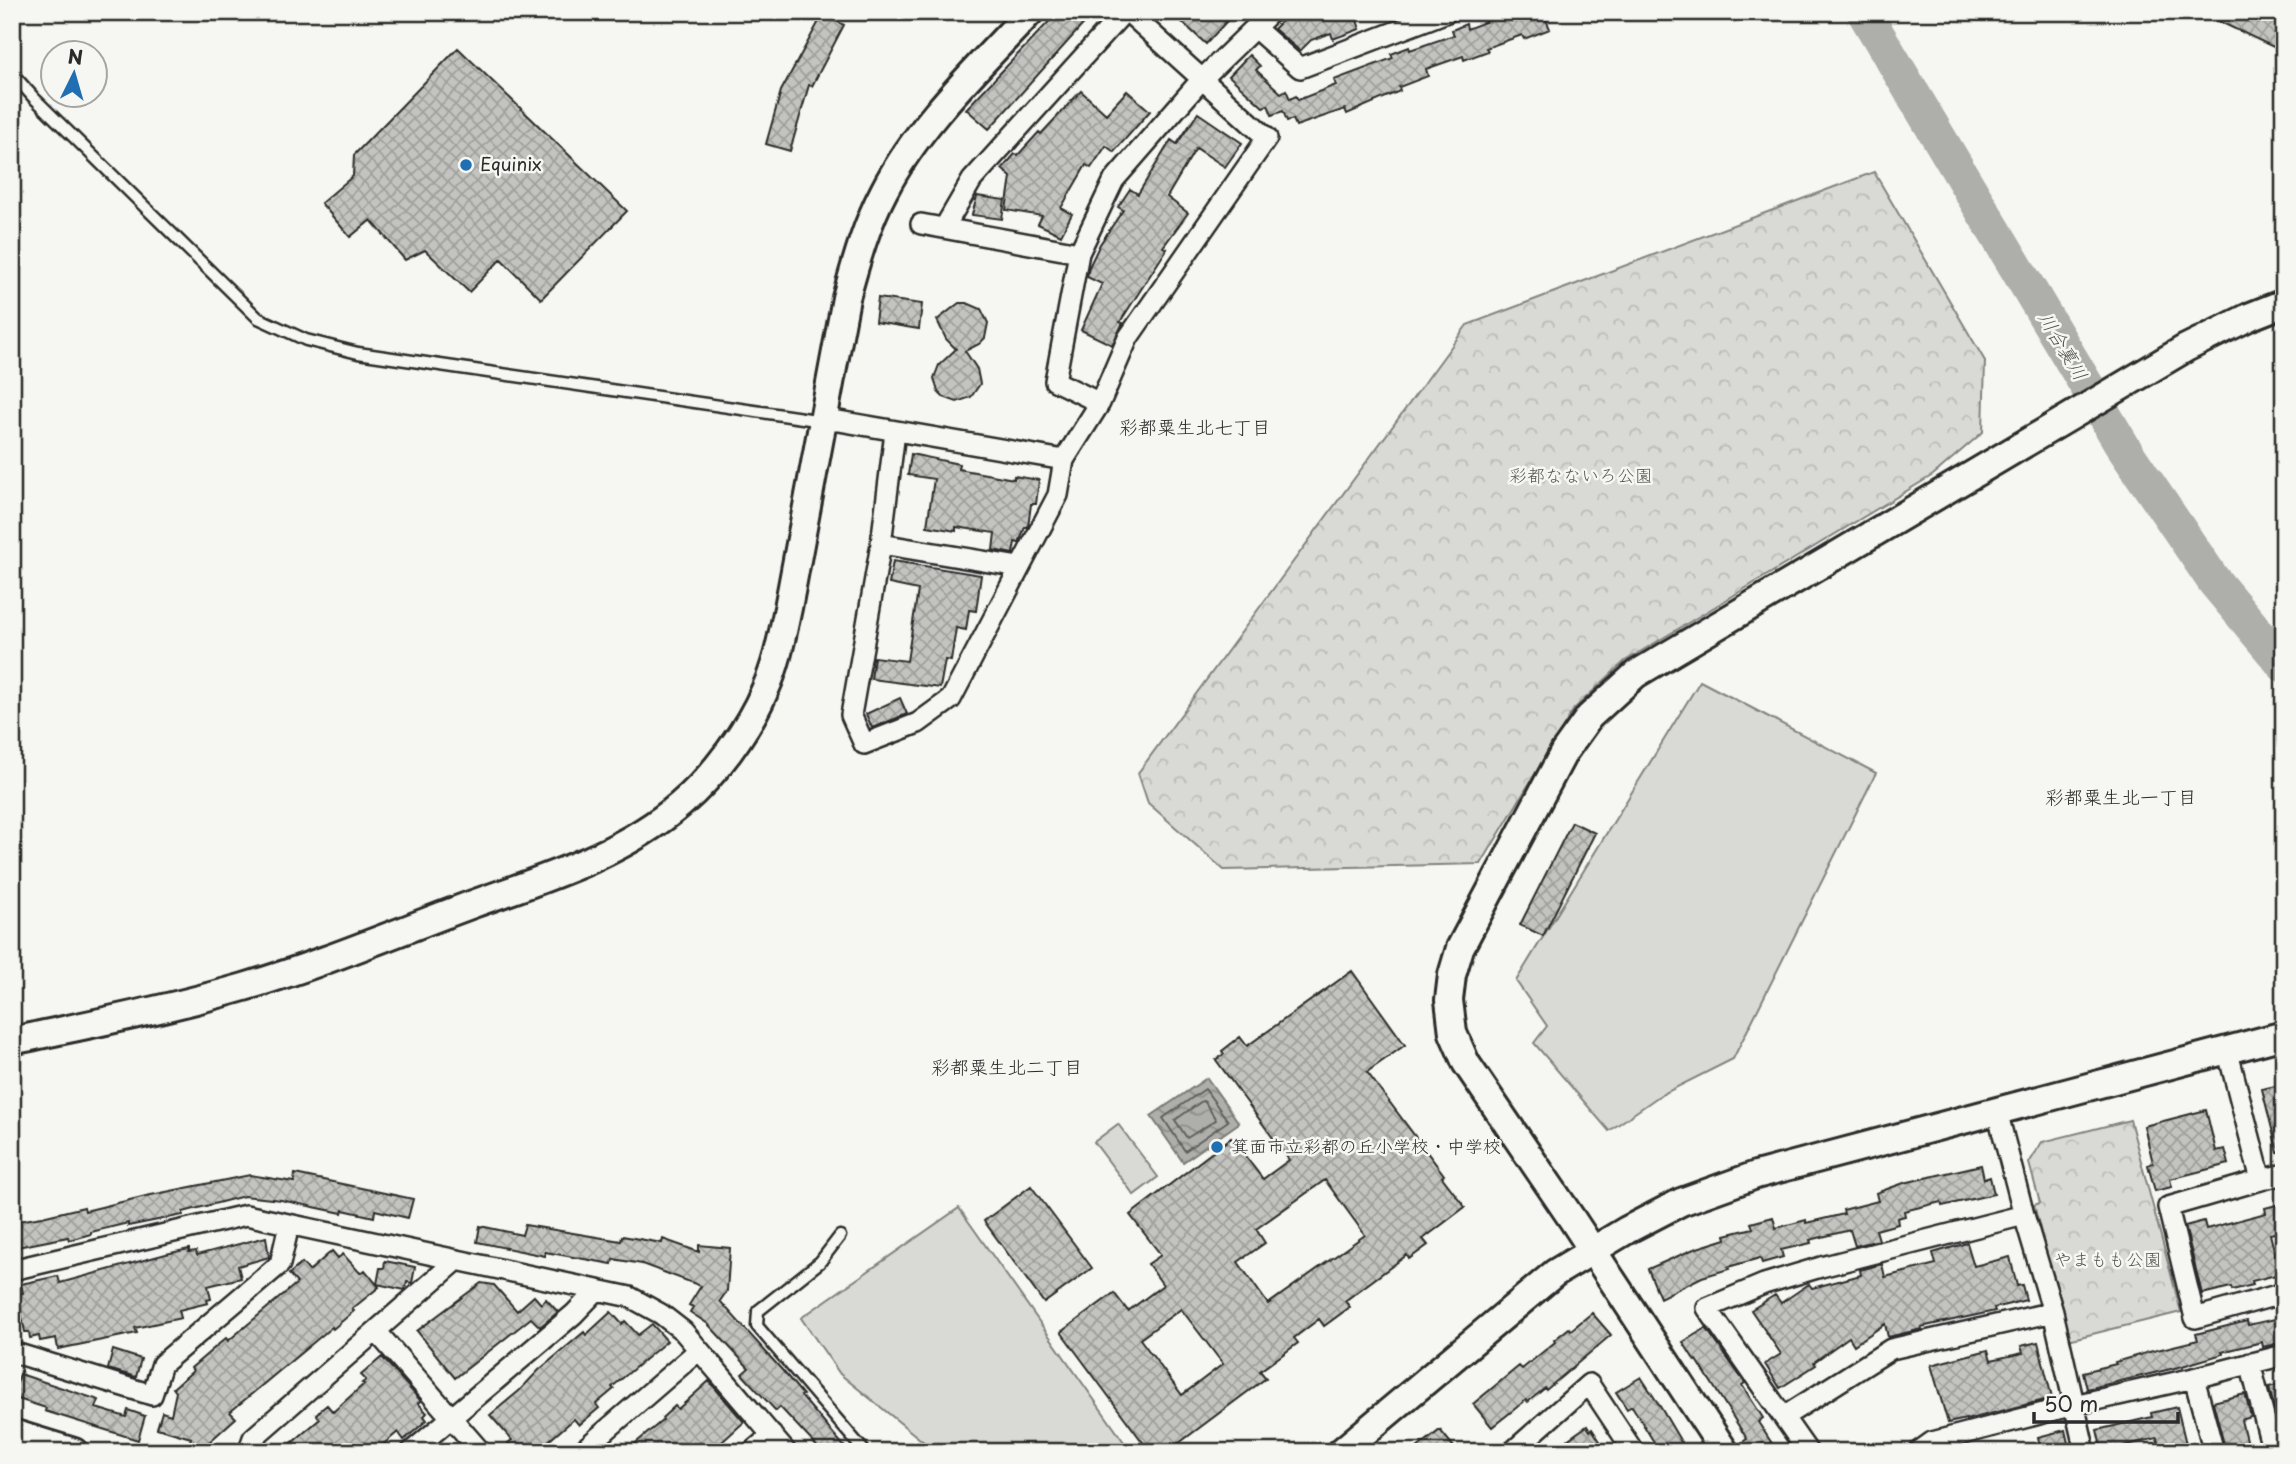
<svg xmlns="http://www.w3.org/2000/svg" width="2296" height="1464" viewBox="0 0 2296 1464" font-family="'Playpen Sans','Klee One',sans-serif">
<defs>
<pattern id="park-crowns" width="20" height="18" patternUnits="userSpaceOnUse" patternTransform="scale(1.75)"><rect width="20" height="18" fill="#d9d9d5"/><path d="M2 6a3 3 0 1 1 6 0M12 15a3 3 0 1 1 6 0" fill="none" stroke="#babab7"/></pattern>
<pattern id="water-waves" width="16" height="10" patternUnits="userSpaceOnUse" patternTransform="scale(1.75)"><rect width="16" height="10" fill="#aeaeab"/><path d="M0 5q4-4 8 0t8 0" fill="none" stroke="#8e8e8b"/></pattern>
<pattern id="building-cross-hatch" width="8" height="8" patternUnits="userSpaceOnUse" patternTransform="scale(1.75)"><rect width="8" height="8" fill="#c3c3c0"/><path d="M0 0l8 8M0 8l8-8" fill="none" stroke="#9f9f9c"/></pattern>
</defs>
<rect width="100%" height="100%" fill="#f6f6f2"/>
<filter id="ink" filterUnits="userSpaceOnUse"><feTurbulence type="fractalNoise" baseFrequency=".0143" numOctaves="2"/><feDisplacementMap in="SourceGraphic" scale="14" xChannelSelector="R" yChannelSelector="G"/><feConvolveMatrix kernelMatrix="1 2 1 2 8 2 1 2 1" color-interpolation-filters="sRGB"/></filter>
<g filter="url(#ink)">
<path fill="url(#park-crowns)" stroke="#828280" stroke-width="2" d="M1874,172L1985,361L1983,432L1933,475L1625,661L1574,709L1481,864L1224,870L1148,803L1138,773L1467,325Z
M2130,1120L2181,1312L2068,1340L2034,1205L2040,1203L2029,1163L2042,1142Z"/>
<path fill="#d9d9d5" stroke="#828280" stroke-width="2" d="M1700,681L1876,773L1733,1059L1659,1096L1609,1131L1534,1043L1547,1026L1516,981Z
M1118,1124L1158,1177L1134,1195L1094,1142Z
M959,1208L1131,1452H936L840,1374L801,1318Z"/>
<path fill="url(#water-waves)" stroke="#7a7a78" stroke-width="2" d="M1207,1078L1239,1123L1183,1162L1151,1116Z"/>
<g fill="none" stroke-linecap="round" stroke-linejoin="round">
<path stroke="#5f5f5e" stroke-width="2" d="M1205,1089L1228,1121L1185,1151L1163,1118Z
M1202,1101L1205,1102L1216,1120L1187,1138L1175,1120Z"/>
<path stroke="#aeaeab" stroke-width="35" d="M1864,12L2125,450L2214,581L2284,665"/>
</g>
<path fill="url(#building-cross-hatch)" stroke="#2b2b2b" stroke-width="2" fill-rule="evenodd" d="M1058,12H1080L1088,19L989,129L966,109Z
M1171,12H1235L1206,44Z
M1291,12H1354L1360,29L1333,39L1331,33L1311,40L1300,51L1274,29Z
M1511,12H1543L1550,29L1524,39L1522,35L1486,48L1488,51L1464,60L1463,56L1426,69L1428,76L1399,87L1400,91L1347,114L1345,109L1296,126L1293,119L1287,121L1283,111L1272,115L1268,105L1263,107L1229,76L1249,55L1260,66L1256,70L1281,93L1286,90L1290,99L1296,96L1298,100L1336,85L1334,80L1393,58L1391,54L1409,47L1410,50L1454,35L1452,30L1466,24L1467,29Z
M2199,12H2284V52Z
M823,14L844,25L812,86L809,85L790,151L766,144L781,91Z
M458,48L627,211L541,299L501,259L469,292L425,250L405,260L371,220L350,237L321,203L353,176L354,155Z
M1081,91L1106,114L1127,91L1150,111L1114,152L1106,146L1091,168L1086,165L1061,208L1072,214L1061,235L1038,224L1042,216L1006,210L1011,177L1002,169L1015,154L1018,155L1039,132L1041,134Z
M1198,113L1242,143L1225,167L1196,148L1167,197L1188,213L1163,247L1167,249L1120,322L1123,323L1112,345L1081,330L1102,284L1087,277L1089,267L1100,244L1123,210L1118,207L1130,189L1138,194L1171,140L1177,144Z
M977,196L1005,200L1002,219L972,215Z
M878,298L922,304L919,329L875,322Z
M959,303H967L981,309L988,323L985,338L979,344L965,351L977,369L980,384L971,397L957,402L943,397L938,392L934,378L939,365L956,349L946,339L937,320Z
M911,454L959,464L958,469L1014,479V476L1039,480L1036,504H1031L1028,527H1025L1019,543L1015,542L1013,554L993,550L995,533L956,527V531L927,526L934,479L908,475Z
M893,561L981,575L976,611L969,610L966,630L956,628L951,661L945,660L940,688L871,679L874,657L907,661L918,590L889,584Z
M900,698L907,714L872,728L866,714Z
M1572,822L1595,833L1543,936L1520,925Z
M1352,971L1405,1045L1367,1072L1444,1175L1442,1177L1465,1207L1423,1239L1428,1245L1409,1259L1407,1255L1345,1301L1350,1307L1324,1326L1319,1319L1294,1338L1298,1343L1260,1371L1266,1378L1167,1452H1150L1061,1332L1114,1293L1128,1311L1163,1285L1148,1264L1161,1255L1130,1215L1231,1138L1263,1179L1289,1160L1216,1060L1224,1054L1222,1051L1240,1037L1247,1046ZM1325,1180L1365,1235L1268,1304L1238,1262L1265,1243L1256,1229ZM1181,1309L1223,1364L1182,1395L1140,1339Z
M2284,1084V1152L2278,1153L2262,1089Z
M2206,1110L2216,1151L2225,1149L2229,1164L2170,1179L2172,1187L2155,1191L2148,1165L2153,1163L2144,1126Z
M1981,1165L1984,1179L1990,1177L1994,1194L1942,1206L1941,1202L1904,1211L1905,1216L1897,1218L1898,1224L1876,1230L1879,1240L1855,1246L1850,1230L1810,1240L1811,1243L1781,1250L1783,1257L1762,1263L1760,1258L1728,1267L1729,1269L1702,1277L1660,1298L1648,1269L1694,1249L1726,1239L1725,1235L1753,1228L1751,1223L1773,1217L1776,1228L1806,1220V1223L1844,1214L1843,1210L1878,1201L1876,1193L1904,1183Z
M295,1174L413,1199L408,1218L375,1210L374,1217L343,1210L342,1213L281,1200L244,1196L183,1212V1215L128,1226V1223L91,1232V1234L69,1240L68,1237L12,1248V1222L42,1217L84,1207L85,1211L146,1196L250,1175L294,1182Z
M1031,1186L1092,1268L1044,1303L984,1221Z
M2284,1203V1231L2270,1234L2280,1274L2252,1281L2253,1285L2232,1290L2231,1287L2202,1294L2185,1226L2204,1221L2206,1229L2266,1213L2265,1208Z
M525,1225L621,1241L622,1236L662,1243L663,1239L699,1252V1245L730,1248L727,1291L720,1301L782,1370L803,1395L801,1396L849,1452H822L780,1407L776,1411L742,1374L749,1368L708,1324L690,1312L693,1307L689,1305L701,1286L642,1264L613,1259L612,1264L545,1252V1256L477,1242L480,1226L522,1235Z
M266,1237L269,1257L238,1266L241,1278L208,1286L211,1299L207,1300L208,1303L179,1310L181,1318L135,1328L137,1333L58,1349L56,1338L40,1341L39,1336L30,1338L29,1332H25L17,1294L23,1293L21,1284L58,1276L60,1283L166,1254L189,1249V1252L196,1251L197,1255Z
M1967,1243L1974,1266L2010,1257L2017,1286L2022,1285L2026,1300L1994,1308L1995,1311L1921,1327L1922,1329L1888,1337L1885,1324L1854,1345L1849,1337L1814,1362L1816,1365L1780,1388L1765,1364L1781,1354L1751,1310L1775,1295L1781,1303L1809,1284L1812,1288L1861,1275L1860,1270L1882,1264L1885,1277L1936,1264L1933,1253Z
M332,1251L338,1258L343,1254L360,1273L365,1270L379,1287L352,1309L354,1311L333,1329L332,1327L230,1412L236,1418L198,1452H186L191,1438L157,1428L162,1412L171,1415L176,1392L173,1388L193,1371L191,1368L226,1338L228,1341L297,1283L289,1274L302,1263L309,1271Z
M385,1261L415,1267L412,1283L407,1282L405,1290L377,1284L380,1268H384Z
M481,1283L494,1285L517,1311L534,1296L541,1304L546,1299L558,1312L540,1327L531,1318L455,1378L417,1331Z
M611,1312L622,1324L625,1321L638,1335L652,1324L667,1341L612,1387L614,1389L596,1404L599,1408L579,1425L574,1419L536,1452H515L508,1443L512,1440L490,1415L519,1391L539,1370L584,1332L586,1335Z
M1592,1313L1611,1335L1546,1390L1545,1388L1528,1402L1526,1400L1492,1427L1473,1404L1519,1366L1522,1369L1555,1342L1554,1340L1569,1328L1571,1330Z
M2284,1317V1342L2263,1347L2262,1342L2222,1352L2223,1354L2179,1367L2087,1389L2083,1372L2116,1364L2115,1362L2149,1352L2198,1340L2196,1334L2247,1321L2248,1325Z
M1706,1328L1745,1383L1742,1385L1763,1418L1758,1422L1773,1445L1763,1452H1748L1741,1443L1747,1439L1697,1360L1695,1361L1683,1342Z
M2038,1342L2052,1398L1966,1420V1419L1948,1423L1931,1365L1988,1350L1991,1360L2023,1353L2021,1346Z
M113,1350L141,1359L136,1377L108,1369Z
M382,1357L421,1401L418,1403L427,1413L424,1416L427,1420L404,1440L398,1432L374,1452H281L320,1419L316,1414L327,1405L333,1412L364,1384L362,1383L366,1380L361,1375Z
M20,1374L99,1400L96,1408L126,1417L128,1410L145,1416L138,1440L45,1411L46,1408L12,1397Z
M1641,1377L1661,1408L1687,1452H1660L1632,1406L1627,1409L1616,1392Z
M709,1381L744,1422L711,1452H625L663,1420L662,1418L675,1406L678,1409Z
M2284,1383V1408L2275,1411L2269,1387Z
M2245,1394L2251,1417L2241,1420L2249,1452H2226L2213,1402Z
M2177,1407L2188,1452H2160L2157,1438L2102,1451L2097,1430L2152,1417L2151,1413Z
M1587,1426L1590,1431L1592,1429L1607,1452H1550Z
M1440,1430L1458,1452H1412Z
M2065,1430L2070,1452H2041L2038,1437Z"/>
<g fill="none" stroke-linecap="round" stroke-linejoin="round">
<g stroke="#2b2b2b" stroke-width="15">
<path id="lane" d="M12,73L34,98L258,318L306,340L358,353L823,421
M840,1236L820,1262L758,1311L757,1326L865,1452"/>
</g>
<g stroke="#2b2b2b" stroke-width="24">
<path id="street" d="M1256,29L1300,68L1447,12
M921,224L1079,253
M944,228L972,180L1124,12
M1100,403L1055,381L1079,253L1114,180L1202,79L1271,12
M824,421H839L1064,460
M895,432L881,544L851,715L864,744L918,723L951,699L1058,495L1064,460L1100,403L1128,338L1267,138L1128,12
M881,544L1019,567
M2227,1049L2261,1180L2284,1174
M1997,1111L2024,1215L2053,1312L2085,1452
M2261,1180L2168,1207L2195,1318L2284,1293
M12,1270L246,1215L630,1297L661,1314L683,1331L786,1452
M376,1331L481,1452
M12,1352L152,1395L162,1364L280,1264L289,1225
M2250,1363L2273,1452
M2194,1378L2214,1452
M1785,1416L1891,1349L2053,1312
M248,1452L253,1438L456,1261
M411,1452L574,1314L597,1290
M581,1452L699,1350
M752,1452L772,1435
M1512,1452L1589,1384L1634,1452
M1808,1452L1707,1308L1764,1284L1821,1267L2024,1215
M1918,1452L1932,1442L2074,1405L2194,1378L2284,1355"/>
</g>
<g stroke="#2b2b2b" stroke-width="32">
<path id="secondary" d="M12,1041C90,1024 168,1009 244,987C322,964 397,932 473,904C545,878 622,855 681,804C714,776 748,730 765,690C777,664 782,636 788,608L846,298C856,262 866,225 884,191C919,123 978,68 1030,12
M12,1433L74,1452
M1341,1452L1555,1273L1627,1230L1681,1202L1756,1175L2284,1035
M1725,1452L1572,1219L1466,1063L1453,1033L1449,1000L1452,975L1460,948L1564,752L1589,717L1636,674L2186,348L2251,316L2284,303"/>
</g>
<use href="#lane" stroke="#f6f6f2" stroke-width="10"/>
<use href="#street" stroke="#f6f6f2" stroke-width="19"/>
<use href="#secondary" stroke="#f6f6f2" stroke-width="26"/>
</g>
</g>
<g fill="#1f6fb2" stroke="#f6f6f2" stroke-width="2.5">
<circle cx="466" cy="165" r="7"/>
<circle cx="1217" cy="1147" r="7"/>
</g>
<g text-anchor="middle" stroke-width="5" stroke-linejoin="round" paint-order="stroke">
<g font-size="18" fill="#2b2b2b" stroke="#f6f6f2" text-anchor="start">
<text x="480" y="171">Equinix</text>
<text x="1231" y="1153">箕面市立彩都の丘小学校・中学校</text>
</g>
<g font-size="18" fill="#565656" stroke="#f6f6f2">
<text x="1581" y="482">彩都なないろ公園</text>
<text x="2108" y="1266">やまもも公園</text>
</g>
<g font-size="19" font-style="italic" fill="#525251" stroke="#f6f6f2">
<text transform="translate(2063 346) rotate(59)" y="7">川合裏川</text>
</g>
<g font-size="19" fill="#2b2b2b" stroke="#f6f6f2">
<text x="1195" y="434">彩都粟生北七丁目</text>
<text x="2121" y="804">彩都粟生北一丁目</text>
<text x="1007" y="1074">彩都粟生北二丁目</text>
</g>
</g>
<rect width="2296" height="1464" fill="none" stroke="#f6f6f2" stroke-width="42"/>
<rect x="21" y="21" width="2254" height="1422" fill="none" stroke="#2b2b2b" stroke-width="2.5" filter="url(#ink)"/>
<g transform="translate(74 74) rotate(5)"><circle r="33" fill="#f6f6f2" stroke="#a5a5a2" stroke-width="2"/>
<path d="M0-5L12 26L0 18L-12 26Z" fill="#1f6fb2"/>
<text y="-10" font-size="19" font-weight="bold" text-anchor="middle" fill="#2b2b2b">N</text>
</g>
<path d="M2034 1412v10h144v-10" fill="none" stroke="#2b2b2b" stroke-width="3.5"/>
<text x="2044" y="1412" font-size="21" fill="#2b2b2b" stroke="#f6f6f2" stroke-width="5" paint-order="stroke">50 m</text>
</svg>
